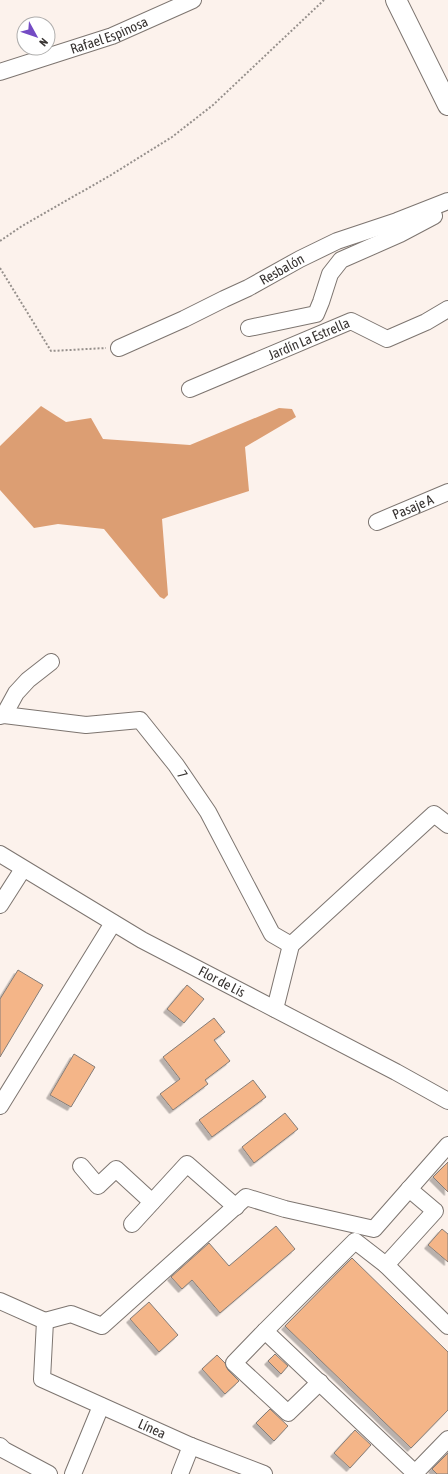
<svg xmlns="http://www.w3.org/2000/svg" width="448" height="1474" viewBox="0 0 448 1474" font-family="'Asap Condensed',sans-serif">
<defs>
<filter id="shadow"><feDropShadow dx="-3.5" dy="3.5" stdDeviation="0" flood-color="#0004"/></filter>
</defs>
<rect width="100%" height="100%" fill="#fcf2ec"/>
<path fill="#dc9e73" d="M41,406L66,422L91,418L103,439L190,445L279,408L292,409L296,417L245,447L249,491L162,519L168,595L164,599L160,597L104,529L58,524L34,528L0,490V446Z"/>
<path fill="#f4b588" stroke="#857d78" filter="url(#shadow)" d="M18,970L43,985L0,1057V999Z
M187,985L204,999L184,1023L167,1009Z
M214,1018L225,1032L214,1040L230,1061L205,1080L208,1084L173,1110L160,1094L180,1079L163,1057Z
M74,1054L95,1067L71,1107L50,1095Z
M253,1080L266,1097L212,1137L199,1120Z
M285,1113L298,1129L254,1163L242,1147Z
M448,1162V1192L433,1177Z
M276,1226L295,1249L220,1313L192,1280L182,1289L171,1277L209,1243L229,1266Z
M442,1229L448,1234V1262L428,1245Z
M352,1258L448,1352V1410L411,1448L285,1326Z
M149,1302L178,1335L159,1352L130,1319Z
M275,1354L288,1366L281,1374L268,1361Z
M217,1355L225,1363L228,1370L239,1381L225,1394L202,1369Z
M270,1409L288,1426L274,1441L256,1423Z
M355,1430L371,1445L350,1468L334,1453Z
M448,1453V1474H437L432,1469Z"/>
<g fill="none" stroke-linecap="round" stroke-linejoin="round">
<g stroke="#7d7570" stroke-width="18">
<g id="minor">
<path id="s1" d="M0,72L112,36L193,0"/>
<path d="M249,328L316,314L321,302L330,274L341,260L400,234L434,216"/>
<path id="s2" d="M119,348L184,319L224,299L248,288L300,259L337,241L397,221L448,201"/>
<path id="s3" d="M190,389L351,321L387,339L426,322L448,309"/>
<path id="s4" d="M377,522L448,492"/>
<path d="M4,715L16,693L28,680L51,662"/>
<path id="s5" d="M0,716L4,715L86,725L140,720L176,765L208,812L272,934L291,945"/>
<path id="s6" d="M0,854L142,940L396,1072L448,1101"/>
<path d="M0,905L23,869"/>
<path d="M275,1009L291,945L434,814L448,825"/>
<path d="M0,1106L113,923"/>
<path d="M81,1166L98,1186L116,1169L152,1202"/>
<path d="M132,1224L187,1164L236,1207"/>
<path d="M386,1265L435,1211L409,1189"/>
<path id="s7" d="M0,1301L45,1321L42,1379L191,1446L264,1474"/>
<path d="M45,1321L71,1314L102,1326L246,1197L285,1209L374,1229L448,1145"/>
<path d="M448,1326L386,1265L355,1241L265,1331L415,1473L448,1439"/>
<path d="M265,1331L234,1363L288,1413L320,1382"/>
<path d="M0,1446L4,1450L49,1474"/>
<path d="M73,1474L101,1406"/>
<path d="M180,1474L191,1446"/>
</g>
</g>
<g stroke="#7d7570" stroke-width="22">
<path id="major" d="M396,0L448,105"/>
</g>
<path stroke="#96908c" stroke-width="2" stroke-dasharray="2 2" stroke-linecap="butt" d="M0,241L22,226L111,175L172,137L213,105L324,0
M0,268L51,351L106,348"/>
<use href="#minor" stroke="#fff" stroke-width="16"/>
<use href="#major" stroke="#fff" stroke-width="20"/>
</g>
<g text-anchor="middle" stroke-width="3" stroke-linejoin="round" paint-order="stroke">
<g font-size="14" fill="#383432" stroke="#fff">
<text dy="5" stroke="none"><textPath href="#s1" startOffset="115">Rafael Espinosa</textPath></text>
<text dy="5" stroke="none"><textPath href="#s2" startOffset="181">Resbalón</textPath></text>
<text dy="5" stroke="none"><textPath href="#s3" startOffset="129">Jardín La Estrella</textPath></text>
<text dy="5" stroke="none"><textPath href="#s4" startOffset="39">Pasaje A</textPath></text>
<text dy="5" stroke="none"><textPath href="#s5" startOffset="210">7</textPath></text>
<text dy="5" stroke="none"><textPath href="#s6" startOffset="256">Flor de Lis</textPath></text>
<text dy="5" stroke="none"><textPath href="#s7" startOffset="228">Línea</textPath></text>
</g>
</g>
<g transform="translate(36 36) rotate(130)"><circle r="19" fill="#ffffff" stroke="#afaead"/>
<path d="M0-3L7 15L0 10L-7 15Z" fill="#744bc4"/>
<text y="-6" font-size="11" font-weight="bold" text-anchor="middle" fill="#383432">N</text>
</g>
</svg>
